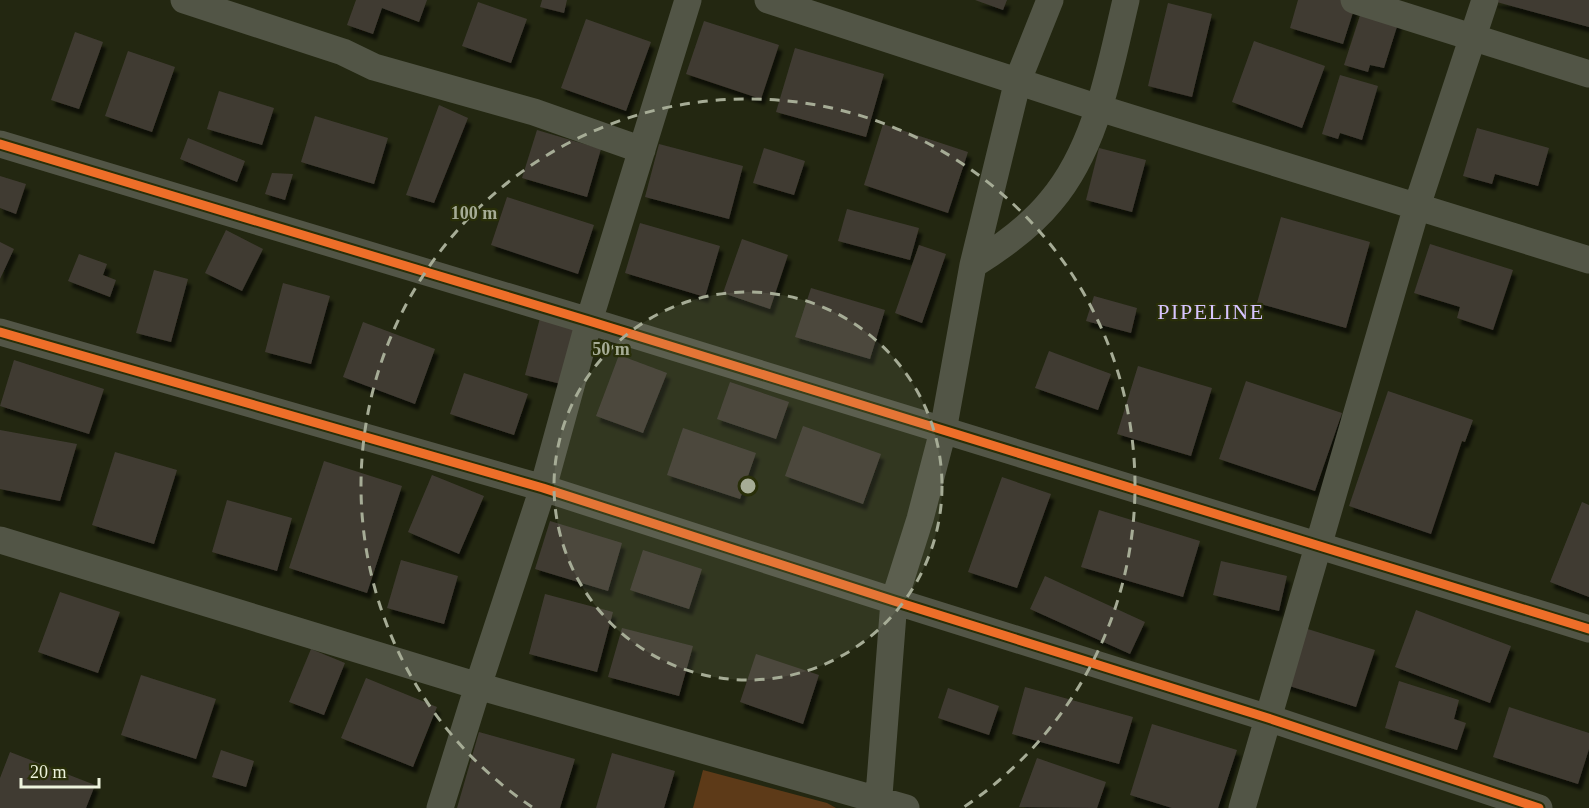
<svg xmlns="http://www.w3.org/2000/svg" width="1589" height="808" viewBox="0 0 1589 808" font-family="Georgia,serif">
<defs>
<filter id="shadow"><feDropShadow dx="3.5" dy="6" stdDeviation="1.5" flood-color="#0009"/></filter>
</defs>
<rect width="100%" height="100%" fill="#232711"/>
<path fill="#5d3a18" d="M703,770L827,803L836,808H693Z"/>
<path fill="#403b33" filter="url(#shadow)" d="M356,0H427L419,22L382,8L373,34L347,25Z
M542,0H567L564,13L540,7Z
M975,0H1007L1003,10Z
M1298,0H1357L1343,44L1290,28Z
M1493,0H1589V27L1493,1Z
M478,2L527,19L511,63L462,46Z
M1168,3L1212,14L1192,97L1148,86Z
M1364,3L1401,14L1384,68L1370,65L1368,72L1344,65Z
M586,19L651,42L626,111L561,88Z
M704,21L779,45L761,99L686,74Z
M75,32L103,42L79,109L51,100Z
M1254,41L1325,66L1302,128L1232,102Z
M795,48L884,74L866,137L776,112Z
M128,51L175,67L152,132L105,116Z
M1340,75L1378,86L1362,140L1340,133L1338,139L1322,134Z
M219,91L274,108L262,145L207,129Z
M439,105L468,118L434,203L406,195Z
M315,116L388,138L374,184L301,162Z
M883,124L968,152L948,213L864,185Z
M1477,128L1549,148L1538,186L1495,174L1492,184L1463,176Z
M537,130L601,149L587,197L522,178Z
M188,138L245,161L237,182L180,159Z
M659,144L743,166L729,219L645,197Z
M764,148L805,161L794,195L753,183Z
M1099,148L1146,160L1132,212L1086,200Z
M272,173L293,174L285,200L265,194Z
M0,176L26,184L16,214L0,208Z
M507,197L594,225L578,274L491,245Z
M847,209L919,228L910,260L838,241Z
M1281,217L1370,242L1346,328L1257,303Z
M640,223L720,246L705,297L625,273Z
M226,230L263,249L242,291L205,273Z
M742,239L788,255L770,309L723,293Z
M0,242L14,249L0,279Z
M1430,244L1513,270L1493,330L1457,318L1460,307L1414,293Z
M919,245L946,254L922,323L895,313Z
M79,254L107,264L103,275L116,280L110,297L68,281Z
M154,270L188,279L171,342L136,333Z
M283,283L330,296L311,364L265,352Z
M811,288L885,310L870,359L795,337Z
M1094,296L1137,308L1131,333L1086,321Z
M540,318L576,327L561,384L525,375Z
M363,322L435,349L415,404L343,377Z
M1049,351L1111,374L1098,410L1035,388Z
M619,355L667,373L643,433L596,416Z
M14,360L104,389L89,434L0,406Z
M1138,366L1212,388L1191,456L1117,434Z
M464,373L528,394L514,435L450,414Z
M1246,381L1342,413L1315,491L1219,459Z
M730,382L789,402L776,439L717,419Z
M1388,391L1473,420L1465,442L1462,441L1431,534L1349,506Z
M803,426L881,454L863,504L785,476Z
M683,428L756,453L740,499L667,475Z
M0,430L77,444L60,501L0,489Z
M115,452L177,470L154,544L92,525Z
M324,461L402,486L367,593L289,568Z
M432,475L484,496L459,554L408,532Z
M1002,477L1051,494L1017,588L968,572Z
M227,500L292,518L277,571L212,552Z
M1582,502L1589,505V597L1550,582Z
M1099,510L1200,541L1183,597L1081,567Z
M550,521L622,543L608,591L535,569Z
M643,550L702,569L689,609L630,590Z
M401,560L458,576L444,624L387,608Z
M1221,561L1287,576L1279,611L1213,595Z
M1045,576L1145,622L1130,654L1030,609Z
M60,592L120,612L98,673L38,652Z
M545,594L613,612L597,672L529,654Z
M1416,610L1511,646L1490,703L1395,667Z
M1298,626L1375,650L1356,707L1280,683Z
M622,628L693,646L679,696L608,677Z
M311,649L345,663L324,715L289,702Z
M756,654L819,675L803,724L740,702Z
M141,675L216,699L196,759L121,735Z
M366,678L437,707L413,767L341,738Z
M1399,681L1459,700L1454,719L1466,723L1457,750L1385,728Z
M1025,687L1133,717L1119,764L1012,734Z
M948,688L999,706L989,735L938,718Z
M1509,707L1589,733V749L1578,784L1493,757Z
M1152,724L1237,750L1218,808H1172L1130,795Z
M479,732L575,759L560,808H457Z
M221,750L254,761L246,787L212,777Z
M10,752L95,785L86,808H0V778Z
M612,753L675,771L664,808H596Z
M1037,758L1106,782L1097,808L1019,807Z"/>
<g fill="none" stroke-linecap="round" stroke-linejoin="round">
<path stroke="#525546" stroke-width="27" d="M184,0L343,52L374,67L534,112L642,150
M768,0L1099,108L1589,260
M1354,0L1589,74
M0,144L589,321L1589,629
M973,265C1002,247 1030,227 1051,201C1097,147 1110,67 1126,0
M0,332L543,488L894,601L1268,718L1539,808
M0,540L478,686L906,808
M440,808L478,686L543,488L589,321L688,0
M878,808L894,601L920,519L943,431L973,265L1018,80L1050,0
M1242,808L1417,206L1485,0"/>
<g stroke="#292f09" stroke-width="13">
<path id="cycleway" d="M0,144L589,321L1589,629
M0,332L543,488L894,601L1268,718L1539,808"/>
</g>
<use href="#cycleway" stroke="#ee6e29" stroke-width="9"/>
</g>
<circle cx="748" cy="486" r="194" fill="#a6ac96" fill-opacity=".12"/>
<g fill="none" stroke="#a6ac96" stroke-width="3" stroke-dasharray="10 8">
<circle cx="748" cy="486" r="194"/>
<path d="M532 807A387 387 0 1 1 964 807"/>
</g>
<g text-anchor="middle" stroke-width="4.5" stroke-linejoin="round" paint-order="stroke">
<g font-size="22" letter-spacing="1.5" fill="#d7c5fe" stroke="#292f09">
<text x="1211" y="319">PIPELINE</text>
</g>
</g>
<circle cx="748" cy="486" r="9" fill="#a6ac96" stroke="#292f09" stroke-width="3"/>
<g font-size="18" text-anchor="middle" font-weight="bold" fill="#a6ac96" stroke="#292f09" stroke-width="4.5" stroke-linejoin="round" paint-order="stroke">
<text x="474" y="219">100 m</text>
<text x="611" y="355">50 m</text>
</g>
<path d="M21 778v9h78v-9" fill="none" stroke="#edf3dd" stroke-width="3"/>
<text x="30" y="778" font-size="18" fill="#edf3dd" stroke="#292f09" stroke-width="4.5" paint-order="stroke">20 m</text>
</svg>
